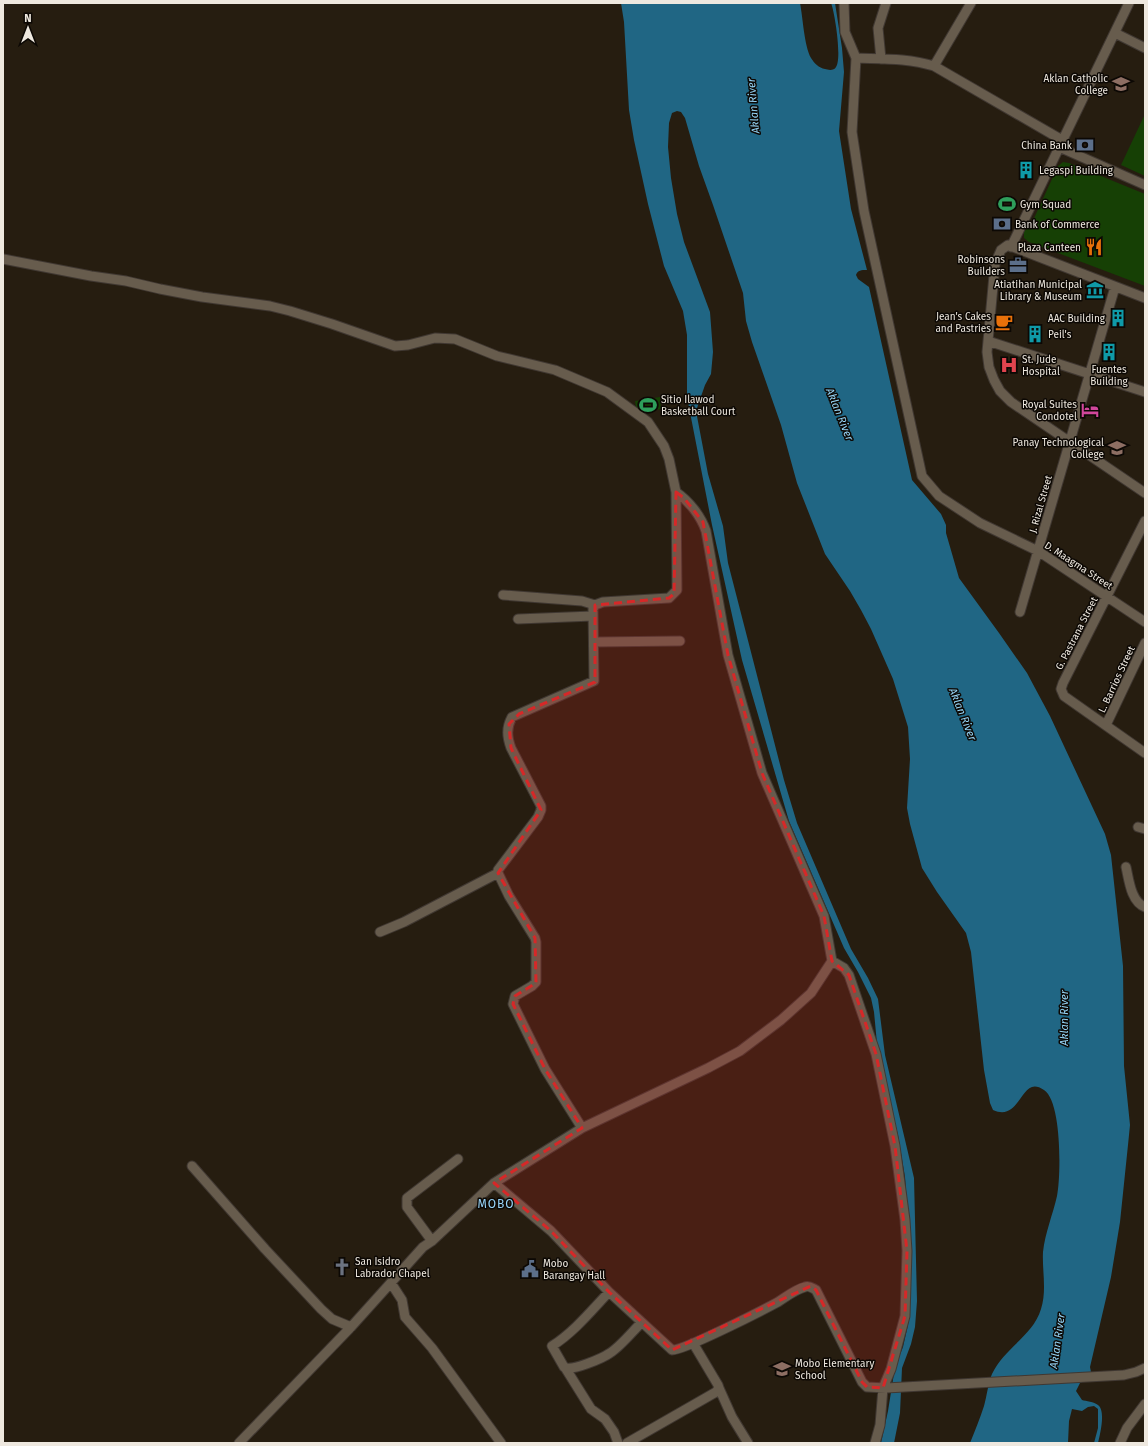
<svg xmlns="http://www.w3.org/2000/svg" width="1148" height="1446" viewBox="0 0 1148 1446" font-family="'Fira Sans',sans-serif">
<rect width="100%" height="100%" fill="#261d10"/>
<path fill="#164005" d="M1145,114V176L1121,165Z
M1063,162L1069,163L1145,194V286L1029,242L1024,238V231L1030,227L1058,166Z
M660,397L661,409L637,413L635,401Z"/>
<path fill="#206684" d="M621,3H800C803,18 804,45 811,58C814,63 819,68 825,69C828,70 834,71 836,67C842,59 835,13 831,3H835L842,48L844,72L839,131L851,209L867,270C861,270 858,270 856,275L858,279L869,287L912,480L941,514L946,525V533L959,578L999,633L1027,673L1035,688L1050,716L1105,834L1111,855L1123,966L1124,1066L1130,1125L1128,1145L1120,1222L1111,1277L1090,1367L1091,1372L1089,1379L1080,1383L1076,1391L1082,1400C1086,1401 1094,1402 1098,1405C1106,1411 1100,1434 1098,1443H1094L1098,1428V1409L1094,1406L1088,1407L1082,1411L1072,1409L1069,1421L1068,1443H970C975,1431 980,1418 984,1406C987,1396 988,1383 992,1374C1004,1348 1033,1336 1041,1309C1047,1290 1042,1271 1043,1252C1045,1233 1053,1214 1057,1196C1061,1176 1062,1102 1044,1090C1020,1073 1022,1123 993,1110L990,1103L984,1070L971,952L966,933L937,892L922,868L910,824L907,808L910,759L908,727L893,679L871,629L861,610L850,591L825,554L797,483L781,425L752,342L746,321L743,293L713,205L699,166L685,118L681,112L677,111L672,113L669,123L668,147L671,178L677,214L684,242L710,312L713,352L711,374L705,385L696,411L708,474L723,526L728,563L784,780L797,823L851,949L868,978L878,999L885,1055L914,1178L917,1301L915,1327L911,1344L902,1368L900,1413L894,1443H881L888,1411L895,1367L903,1347L908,1325L910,1309L908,1217L905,1177L898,1135L878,1054L874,1012L871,998L858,972L844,948L789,821L742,660L712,525L687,397V335L683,311L664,266L648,204L634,140L629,110L624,22Z"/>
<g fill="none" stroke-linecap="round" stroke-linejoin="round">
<g stroke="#403832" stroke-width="11">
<path id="minor" d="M844,3L845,32L856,58L852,132L864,211L922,476L939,496L980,523L1038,551L1145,622
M1115,33L1145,48
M856,58C883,59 908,58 934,66L1062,140
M881,59L878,28L886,3
M934,66L971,3
M1059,147L1145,185
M1011,247L1129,3
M3,259L91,276L126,281L160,289L202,297L270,306L290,311L332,324L395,346L408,345L435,338L455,339L497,356L555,370L607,392L648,422L664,446L669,459L676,492L677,590L669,598L603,602L595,605L593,609L594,681L512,717C506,728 507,737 511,748L541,806V810L538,817L498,870V873L509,896L535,938L536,942V982L532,986L515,996L513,1004L545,1069L582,1128
M1145,298L1008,245L1001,250L995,264L987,352L989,367L994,380L1000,391L1011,402L1145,493
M988,341L1145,392
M1145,521L1063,683L1061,689L1064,696L1145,753
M503,595L582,601L595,605
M1020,612L1115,287
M518,619L593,616
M594,642L680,641
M1106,725L1145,643
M1138,827L1145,829
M1126,867C1129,880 1131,902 1145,907
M380,932L404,922L498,873
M832,961L844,968L849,975L876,1054L895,1146L905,1220L907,1251L905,1316L891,1369L883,1388L880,1425L875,1443
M192,1166L265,1249L321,1309L332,1319L351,1327
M494,1183L551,1231L609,1292L672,1350C683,1351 763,1310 778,1302C786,1297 796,1289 805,1287C809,1285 812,1288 816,1290L862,1382L867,1387L886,1388L1124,1375L1136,1372L1145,1368
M432,1241L407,1207V1198L458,1159
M391,1283L402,1300L405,1317L432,1348L501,1443
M609,1292C591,1311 574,1332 552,1346L564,1367C571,1372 603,1358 610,1353C620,1347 633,1331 641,1323
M566,1369L591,1409L605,1419L614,1432L618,1443
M719,1388L732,1417L748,1443
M239,1443L351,1327L423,1247L432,1241L494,1183L582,1128L708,1068L740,1051L781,1020L811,993L832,961L824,916L762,773L728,655L706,531C701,516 689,501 676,492
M627,1443L716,1392L719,1388L718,1385L693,1343
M1120,1443L1127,1428L1145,1404"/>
</g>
<use href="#minor" stroke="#675c4d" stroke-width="9"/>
</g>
<path fill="#d62828" fill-opacity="0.2" stroke="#d62828" stroke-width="3" stroke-dasharray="8 5" stroke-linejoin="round" d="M676,492L684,498L703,522L728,655L762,773L824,916L832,961L849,975L876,1054L895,1146L907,1251L905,1316L883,1388L867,1387L862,1382L816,1290L811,1286L672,1350L609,1292L551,1231L494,1183L582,1128L545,1069L513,1004L515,996L536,983L535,938L498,873L541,810L511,748L509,724L519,714L595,682V605L669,598L674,594Z"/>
<defs>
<g id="university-bare" transform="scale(1.38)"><path d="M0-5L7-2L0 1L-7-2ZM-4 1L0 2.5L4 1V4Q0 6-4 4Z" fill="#8d6e63" stroke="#0c0804" stroke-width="2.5" paint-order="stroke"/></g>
<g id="bank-bare" transform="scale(1.38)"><path d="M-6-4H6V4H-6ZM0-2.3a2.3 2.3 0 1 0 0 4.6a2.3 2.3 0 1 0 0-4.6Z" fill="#5c6f8a" stroke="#0c0804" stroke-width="2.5" paint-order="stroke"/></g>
<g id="building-bare" transform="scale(1.38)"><path d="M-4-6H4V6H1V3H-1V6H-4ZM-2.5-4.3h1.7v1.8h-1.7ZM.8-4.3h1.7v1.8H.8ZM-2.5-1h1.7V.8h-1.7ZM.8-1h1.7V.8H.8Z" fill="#0f9aa8" stroke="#0c0804" stroke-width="2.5" paint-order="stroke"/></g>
<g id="stadium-bare" transform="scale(1.38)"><path d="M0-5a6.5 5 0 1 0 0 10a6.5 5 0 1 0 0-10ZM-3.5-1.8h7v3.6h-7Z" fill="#2e9e5b" stroke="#0c0804" stroke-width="2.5" paint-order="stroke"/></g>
<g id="restaurant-bare" transform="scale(1.38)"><path d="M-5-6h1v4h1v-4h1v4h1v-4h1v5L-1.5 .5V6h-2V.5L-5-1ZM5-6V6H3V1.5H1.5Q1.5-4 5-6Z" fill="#e8710a" stroke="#0c0804" stroke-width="2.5" paint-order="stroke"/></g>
<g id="office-bare" transform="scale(1.38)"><path d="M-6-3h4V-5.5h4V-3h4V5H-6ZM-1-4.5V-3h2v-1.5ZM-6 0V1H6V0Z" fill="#5c6f8a" stroke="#0c0804" stroke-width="2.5" paint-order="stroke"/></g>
<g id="museum-bare" transform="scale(1.38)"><path d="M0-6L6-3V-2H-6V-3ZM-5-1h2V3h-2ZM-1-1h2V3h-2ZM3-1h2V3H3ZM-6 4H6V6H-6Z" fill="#0f9aa8" stroke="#0c0804" stroke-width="2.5" paint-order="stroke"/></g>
<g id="cafe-bare" transform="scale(1.38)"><path d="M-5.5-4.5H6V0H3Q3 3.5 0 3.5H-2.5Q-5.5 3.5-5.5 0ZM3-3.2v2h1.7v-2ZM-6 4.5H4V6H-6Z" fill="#e8710a" stroke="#0c0804" stroke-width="2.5" paint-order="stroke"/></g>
<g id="hospital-bare" transform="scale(1.38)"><path d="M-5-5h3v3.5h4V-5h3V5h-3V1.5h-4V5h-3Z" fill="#e0444e" stroke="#0c0804" stroke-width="2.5" paint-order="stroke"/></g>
<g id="hotel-bare" transform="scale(1.38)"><path d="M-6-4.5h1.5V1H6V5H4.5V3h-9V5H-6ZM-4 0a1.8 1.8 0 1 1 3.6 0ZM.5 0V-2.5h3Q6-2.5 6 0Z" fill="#d1479c" stroke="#0c0804" stroke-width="2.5" paint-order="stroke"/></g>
<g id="church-bare" transform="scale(1.38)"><path d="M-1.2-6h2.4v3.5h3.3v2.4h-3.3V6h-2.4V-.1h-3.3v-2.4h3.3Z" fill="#6b7280" stroke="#0c0804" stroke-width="2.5" paint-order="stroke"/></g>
<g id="civic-bare" transform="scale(1.38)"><path d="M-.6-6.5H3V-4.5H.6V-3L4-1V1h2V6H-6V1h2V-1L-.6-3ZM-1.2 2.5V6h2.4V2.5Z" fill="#5c6f8a" stroke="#0c0804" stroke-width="2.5" paint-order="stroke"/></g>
<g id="school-bare" transform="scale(1.38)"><path d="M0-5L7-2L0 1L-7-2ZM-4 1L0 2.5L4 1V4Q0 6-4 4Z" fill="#8d6e63" stroke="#0c0804" stroke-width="2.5" paint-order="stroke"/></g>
</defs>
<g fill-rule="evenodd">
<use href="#university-bare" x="1121" y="84"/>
<use href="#bank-bare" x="1085" y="145"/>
<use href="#building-bare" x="1026" y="170"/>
<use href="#stadium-bare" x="1007" y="204"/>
<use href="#bank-bare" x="1002" y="224"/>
<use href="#restaurant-bare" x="1094" y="247"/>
<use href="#office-bare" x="1018" y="265"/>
<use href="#museum-bare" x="1095" y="290"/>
<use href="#building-bare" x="1118" y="318"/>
<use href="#cafe-bare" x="1004" y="322"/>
<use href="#building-bare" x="1035" y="334"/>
<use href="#building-bare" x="1109" y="352"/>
<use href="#hospital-bare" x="1009" y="365"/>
<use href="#stadium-bare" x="648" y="405"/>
<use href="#hotel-bare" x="1090" y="410"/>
<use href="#university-bare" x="1117" y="448"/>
<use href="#church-bare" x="342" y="1267"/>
<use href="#civic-bare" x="530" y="1269"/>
<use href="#school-bare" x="782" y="1369"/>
</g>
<g text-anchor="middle" stroke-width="3" stroke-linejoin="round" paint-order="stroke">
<g font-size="10" fill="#eee8df" stroke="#0c0804" text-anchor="end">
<text x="1108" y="82">Aklan Catholic<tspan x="1108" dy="12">College</tspan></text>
<text x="1072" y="149">China Bank</text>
<text x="1039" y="174" text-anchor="start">Legaspi Building</text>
<text x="1020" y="208" text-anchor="start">Gym Squad</text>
<text x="1015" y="228" text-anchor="start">Bank of Commerce</text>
<text x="1081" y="251">Plaza Canteen</text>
<text x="1005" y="263">Robinsons<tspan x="1005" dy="12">Builders</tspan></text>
<text x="1082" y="288">Atiatihan Municipal<tspan x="1082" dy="12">Library &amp; Museum</tspan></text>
<text x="991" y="320">Jean's Cakes<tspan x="991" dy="12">and Pastries</tspan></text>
<text x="1105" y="322">AAC Building</text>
<text x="1048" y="338" text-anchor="start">Peil's</text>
<text x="1022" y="363" text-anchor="start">St. Jude<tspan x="1022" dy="12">Hospital</tspan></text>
<text x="1109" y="373" text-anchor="middle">Fuentes<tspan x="1109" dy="12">Building</tspan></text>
<text x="661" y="403" text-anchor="start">Sitio Ilawod<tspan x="661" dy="12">Basketball Court</tspan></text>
<text x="1077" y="408">Royal Suites<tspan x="1077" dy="12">Condotel</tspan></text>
<text x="1104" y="446">Panay Technological<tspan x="1104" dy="12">College</tspan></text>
<text x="355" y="1265" text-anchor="start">San Isidro<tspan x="355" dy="12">Labrador Chapel</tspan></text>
<text x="543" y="1267" text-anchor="start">Mobo<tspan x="543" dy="12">Barangay Hall</tspan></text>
<text x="795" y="1367" text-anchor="start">Mobo Elementary<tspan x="795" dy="12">School</tspan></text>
</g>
<g font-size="10" fill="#eee8df" stroke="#0c0804">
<text transform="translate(1040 504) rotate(-74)" y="4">J. Rizal Street</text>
<text transform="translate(1079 565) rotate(33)" y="4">D. Maagma Street</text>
<text transform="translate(1076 633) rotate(-63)" y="4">G. Pastrana Street</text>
<text transform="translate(1116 679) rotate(-65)" y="4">L. Barrios Street</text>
</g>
<g font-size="11" font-style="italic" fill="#95d5f7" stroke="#0c0804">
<text transform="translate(753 106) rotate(-95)" y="4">Aklan River</text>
<text transform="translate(840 414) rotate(68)" y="4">Aklan River</text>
<text transform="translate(963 714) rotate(68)" y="4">Aklan River</text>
<text transform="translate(1064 1018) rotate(-90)" y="4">Aklan River</text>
<text transform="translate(1057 1341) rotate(-82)" y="4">Aklan River</text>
</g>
<g font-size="12" letter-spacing="1" fill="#96d3f7" stroke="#0c0804">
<text x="496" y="1208">MOBO</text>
</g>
</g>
<rect width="1148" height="1446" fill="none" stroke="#eee8df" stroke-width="8"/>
<g transform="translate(28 28)" stroke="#0c0804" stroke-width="3" paint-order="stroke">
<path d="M0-3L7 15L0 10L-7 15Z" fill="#eee8df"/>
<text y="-6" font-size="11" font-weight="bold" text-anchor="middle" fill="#eee8df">N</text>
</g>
</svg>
